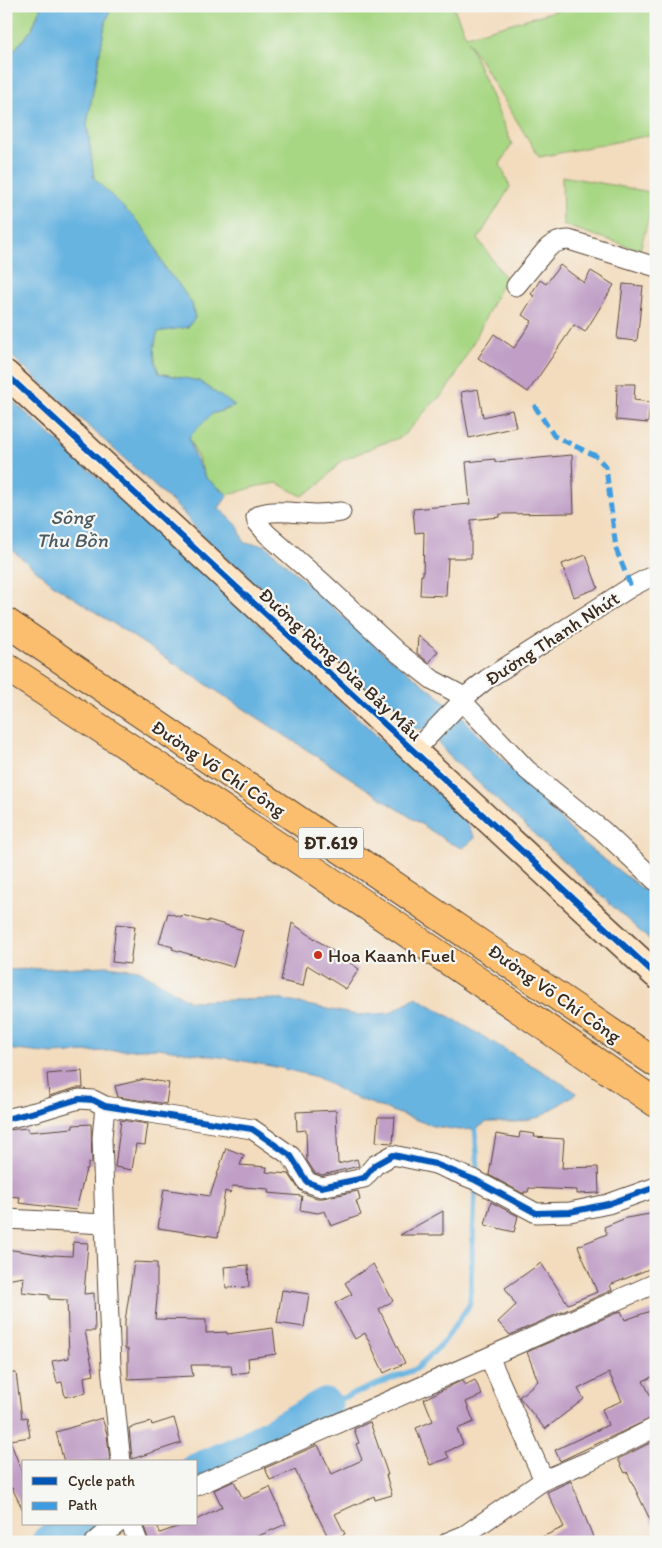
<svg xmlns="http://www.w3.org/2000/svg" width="662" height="1548" viewBox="0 0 662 1548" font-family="Itim,sans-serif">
<rect width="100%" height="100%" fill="#f6f6f2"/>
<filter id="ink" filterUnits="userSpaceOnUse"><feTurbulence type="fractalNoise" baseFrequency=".02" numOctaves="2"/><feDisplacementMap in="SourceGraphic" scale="10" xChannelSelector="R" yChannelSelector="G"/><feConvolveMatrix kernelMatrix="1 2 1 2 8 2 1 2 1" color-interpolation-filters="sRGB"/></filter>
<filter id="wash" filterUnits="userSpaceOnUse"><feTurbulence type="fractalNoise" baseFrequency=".0096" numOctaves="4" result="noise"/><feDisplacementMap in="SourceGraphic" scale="20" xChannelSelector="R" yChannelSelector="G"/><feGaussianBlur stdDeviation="1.12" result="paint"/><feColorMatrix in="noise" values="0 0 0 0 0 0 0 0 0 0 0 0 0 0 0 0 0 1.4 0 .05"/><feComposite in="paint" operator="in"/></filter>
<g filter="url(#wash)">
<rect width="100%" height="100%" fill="#f3dcbd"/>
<path fill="#a8d784" stroke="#728051" d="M6,6H41L32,29L6,60Z
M112,6H453L466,36L573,6H656V134L539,157L468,41L512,144L500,164L510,187L478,239L505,278L477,335L453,380L442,395L429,407L402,437L378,445L341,461L320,484L302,496L278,483L258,486L228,495L206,478L189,437L212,414L234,407L199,381L159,373C153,358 153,347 158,331L188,327L195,318L192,304L177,282L165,269L153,242L141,225L94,178L87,124L105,24Z
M562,176L655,193L640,250L563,225Z"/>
<path fill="#68b4e1" stroke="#526f80" d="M41,6H112L105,24L87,124L94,178L141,225L153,242L165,269L177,282L192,304L195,318L188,327L158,332C153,347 153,358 159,373L199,381L235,406L212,414L189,437L194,455L206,478L228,495L219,508L238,526L244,543L265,545L374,645L452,707L584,844L656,899V946L447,754L430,730L412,728L201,536L182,511L6,351V60L32,29Z
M6,395L247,612L465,820L475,838L463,848L450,843L54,585L6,545Z
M107,966L139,970L189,1001L277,999L357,1015L390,1013L416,997L545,1073L577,1093L540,1117L516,1122H487L476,1129L459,1130L433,1126L348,1095L317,1077L276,1067L233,1059L158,1048L53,1054L6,1049V970Z"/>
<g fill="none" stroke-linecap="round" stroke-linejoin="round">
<path stroke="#68b4e1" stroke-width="5.5" d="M475,1122L478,1173
M325,1405L416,1369L443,1343L470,1304L475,1191"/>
<path stroke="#68b4e1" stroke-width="35" d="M196,1471L239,1453L325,1405
M49,1542L81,1524"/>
</g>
<g id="blocks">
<path fill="#c09ec6" d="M560,265L584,283L591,271L614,285L585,332L574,325L528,392L478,358L494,334L514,348L532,321L522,315L534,296L531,294L540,280L546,284Z
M623,284L643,286L637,341L617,339Z
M617,384H635L634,400L650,402L648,423L616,420Z
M478,389L483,417L512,410L516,427L469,438L461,392Z
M572,455L574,513L500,514V517L471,520V558H448L446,596L420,595L421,575H423L424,532L415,533L413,509L470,504L466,462L495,459V462Z
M586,555L598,588L574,597L562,564Z
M418,635L438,651L429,663L417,653Z
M168,913L181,917L182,915L208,922V920L243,930L233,967L172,949L173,947L159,943Z
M292,923L359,969L346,989L307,965L303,986L281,981Z
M116,924L135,926L130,964L112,962Z
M82,1071L83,1088H76L49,1096L47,1074Z
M145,1079L169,1083L166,1104L118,1097L115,1086Z
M336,1110L338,1164L357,1159L359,1166L322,1175L315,1173L307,1161L306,1130L297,1131L296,1112Z
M378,1117H395L393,1143L376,1142Z
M121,1120L148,1124L145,1145L136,1144L132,1170L115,1167Z
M91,1124L92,1164L88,1163V1169H86L76,1210L19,1203L20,1197L6,1196V1130L28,1128V1132L73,1128V1125Z
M520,1132L535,1134L534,1137L564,1139L562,1168L598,1167L599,1193L577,1194V1190L529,1188L528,1192H524V1194L489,1175L496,1134L519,1138Z
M226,1148L244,1155L240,1165L267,1167L266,1172L289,1174L298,1188L303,1193L317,1198H323L358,1191L360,1200L356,1201L361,1215L331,1226L325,1211L318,1213L300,1210L302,1196L268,1193L269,1189L233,1186L230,1193L225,1191L218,1237L158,1228L164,1189L210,1196Z
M491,1202L518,1216L514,1232L485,1225Z
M443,1211V1235H400Z
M656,1213V1266L610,1285L612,1290L510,1335L498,1322L516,1305L505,1288L541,1263L568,1304L597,1292L578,1246L607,1234L604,1227L626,1218Z
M73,1242L88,1243L84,1294L94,1293L95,1331H85L94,1375L84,1377L86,1393L65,1397L62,1382L57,1383L52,1361L69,1358L67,1300L49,1299V1295L22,1292L24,1277L6,1280V1249L53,1256V1255L72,1256Z
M134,1262L157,1263V1299L155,1319L206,1320V1333L227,1332V1334L273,1328L276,1354L248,1358L249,1372L232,1374L231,1365H191L193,1376L128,1379V1349H125V1321Z
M373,1264L393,1301L379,1309L405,1363L384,1373L365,1333L355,1339L335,1303L352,1294L345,1283Z
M248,1265L249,1287L226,1288L224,1267Z
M282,1290L309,1294L304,1327L277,1323Z
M656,1309V1375L643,1381L656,1406V1416L560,1461L555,1450L608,1425L602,1409L622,1401L609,1373L578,1389L584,1399L545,1429L519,1397L538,1381L527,1352L621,1311L625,1320Z
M6,1373H16L22,1418L27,1417L30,1437L10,1440L24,1478V1512L12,1488L6,1490Z
M463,1380L465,1385L475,1380L482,1395L466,1402L474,1422L457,1429L463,1444L446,1452L449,1458L430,1465L416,1428L433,1421L424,1399Z
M102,1418L107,1434L110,1461L64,1462L56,1432Z
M174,1418L181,1443L132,1459L129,1428L151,1422L152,1425Z
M370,1422L388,1475H386L392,1495L375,1500L374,1496L335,1514L345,1534L330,1541L295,1470L270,1480L265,1468L318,1445L332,1474L362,1460L356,1444L359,1443L354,1429Z
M656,1440V1532L627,1472L625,1473L618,1459Z
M234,1481L243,1499L270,1487L286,1524L256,1537L259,1542H149L143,1524H157L160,1533L185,1524H196V1520L222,1507L214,1490Z
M571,1481L595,1542H531L564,1527L547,1492Z"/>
</g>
</g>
<g filter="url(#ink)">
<use href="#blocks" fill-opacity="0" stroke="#574536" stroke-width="1"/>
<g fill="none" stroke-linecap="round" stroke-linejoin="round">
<g stroke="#574536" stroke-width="21">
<path id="street" d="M516,286L545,251C552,243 559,240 569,240L656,267
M341,512C333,513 325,514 317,514C302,514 267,507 256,517L257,522L267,534L324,584L397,652L433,680L466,698
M463,702L527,770L603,831L656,881
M414,751L471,692L487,679L631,587L656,574
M105,1106L102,1138L105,1224L111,1366L121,1462
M6,1119L39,1111L79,1099L93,1100L105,1106L252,1129L291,1156L307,1182L321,1187L364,1178L375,1165L393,1155L435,1164L475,1180L536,1213L570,1212L608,1204L656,1187
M6,1219L105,1224
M489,1357L544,1480
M196,1486L656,1283
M131,1524L138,1542
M95,1542L117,1524
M448,1542L465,1535L544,1480L589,1461L656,1427"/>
</g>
<g stroke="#574536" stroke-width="29">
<path id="secondary" d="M6,374L656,975"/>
</g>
<g stroke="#574536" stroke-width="30">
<path id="primary" d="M6,622C222,771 440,914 656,1063
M6,667C225,808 441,955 656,1103"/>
</g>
<use href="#street" stroke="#fff" stroke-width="19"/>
<use href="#secondary" stroke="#fde5c5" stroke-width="26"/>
<use href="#primary" stroke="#fbbe6e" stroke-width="28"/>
<path stroke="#3f9ce0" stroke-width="5" stroke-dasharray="10 5" stroke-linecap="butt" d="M534,405L554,436L596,456L606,467L616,549L631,587"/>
<g stroke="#f6f6f2" stroke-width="9">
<path id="cycleway" d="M6,374L656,975
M6,1119L39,1111L79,1099L93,1100L105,1106L252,1129L291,1156L307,1182L321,1187L364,1178L375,1165L393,1155L435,1164L475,1180L536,1213L570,1212L608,1204L656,1187"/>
</g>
<use href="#cycleway" stroke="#0057b8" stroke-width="6"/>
</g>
</g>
<circle fill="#c8321e" stroke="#f6f6f2" stroke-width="2" cx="318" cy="955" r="5"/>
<g text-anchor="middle" stroke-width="4.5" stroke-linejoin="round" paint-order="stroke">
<rect fill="#f6f6f2" stroke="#73675e" stroke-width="1" x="298.5" y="827.5" width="65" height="31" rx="4"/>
<g font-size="18" font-weight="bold" fill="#3b2a1e">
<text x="331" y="849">ĐT.619</text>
</g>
<g font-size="19" fill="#3b2a1e" stroke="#f6f6f2">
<text transform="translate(552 638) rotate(-33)" y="7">Đường Thanh Nhứt</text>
<text transform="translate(341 664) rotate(43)" y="7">Đường Rừng Dừa Bảy Mẫu</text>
<text transform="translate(219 768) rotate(34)" y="7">Đường Võ Chí Công</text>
<text transform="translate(555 993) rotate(35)" y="7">Đường Võ Chí Công</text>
</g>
<g font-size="19" fill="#3b2a1e" stroke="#f6f6f2" text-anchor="start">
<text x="328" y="962">Hoa Kaanh Fuel</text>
</g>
<g font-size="20" font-style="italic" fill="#4b5a62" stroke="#f6f6f2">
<text x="72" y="524">Sông<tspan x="72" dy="23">Thu Bồn</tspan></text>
</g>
</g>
<rect width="662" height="1548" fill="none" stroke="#f6f6f2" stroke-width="25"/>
<rect x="22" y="1460" width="175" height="65" fill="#f6f6f2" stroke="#aba49d"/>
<rect x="32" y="1477" width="25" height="8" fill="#0057b8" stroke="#aba49d"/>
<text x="68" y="1486" font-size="15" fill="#3b2a1e">Cycle path</text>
<rect x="32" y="1502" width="25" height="8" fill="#3f9ce0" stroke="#aba49d"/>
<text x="68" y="1510" font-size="15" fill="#3b2a1e">Path</text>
</svg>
